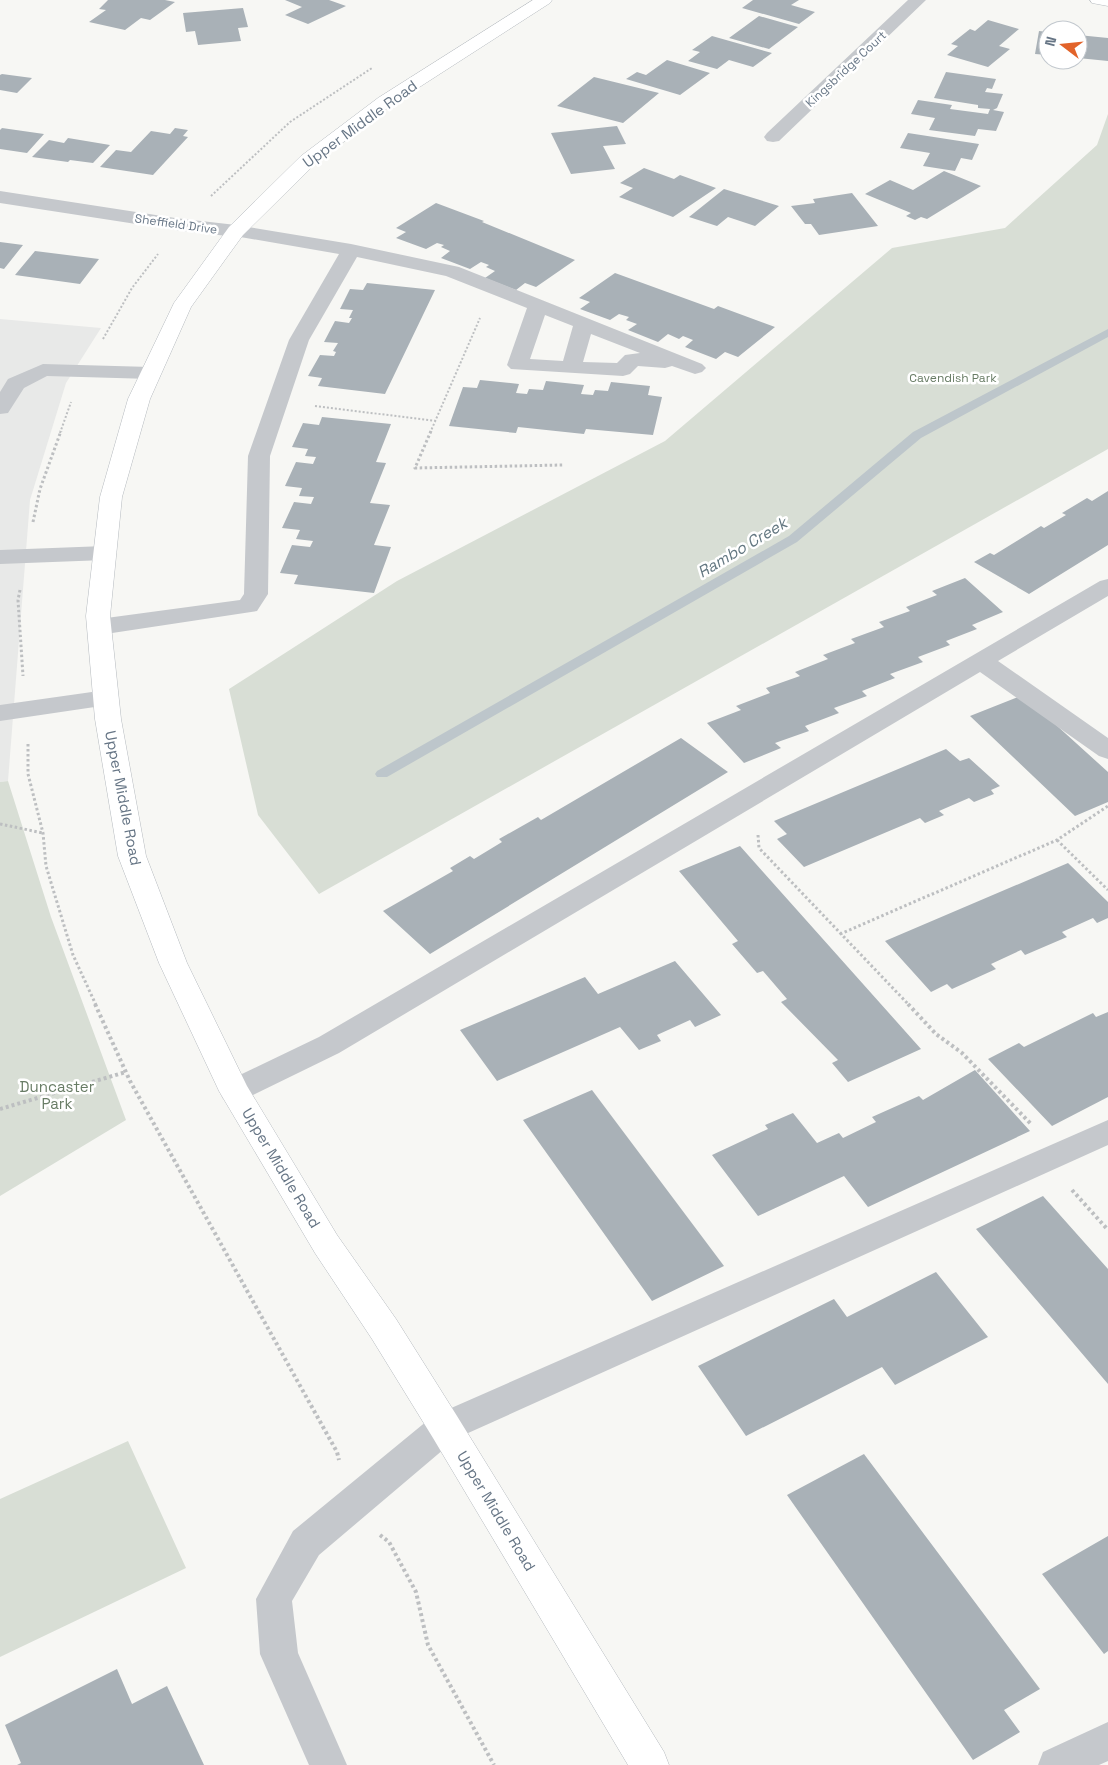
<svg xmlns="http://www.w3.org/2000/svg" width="1108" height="1765" viewBox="0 0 1108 1765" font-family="'Space Grotesk',sans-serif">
<rect width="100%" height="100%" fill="#f7f7f4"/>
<path fill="#e8e9e8" d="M0,319L101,328L66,383L30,500L8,781L0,782Z"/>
<path fill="#d8ded5" d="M1108,114V449L319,894L258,815L229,689L397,581L665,441L892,248L1005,228L1097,145Z
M8,781L51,917L126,1120L0,1196V782Z
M128,1441L186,1568L0,1657V1499Z"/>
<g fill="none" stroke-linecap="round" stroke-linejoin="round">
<path fill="#bdc6cb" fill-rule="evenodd" d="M1108,329V337L921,438L797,542L387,777H377L375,774L377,771L789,536L913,432Z"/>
</g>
<path fill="#a9b1b7" d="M108,0H165L175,2L150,20L141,18L125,30L89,22L106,10L99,9Z
M285,0H329L346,6L308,24L285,15L302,7Z
M753,0H799L791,5L815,12L799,24L742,8Z
M243,8L248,27L238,28L241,41L198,45L195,31L186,32L183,13Z
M759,16L798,27L769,49L729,38Z
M988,20L1019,29L999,46L1010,49L988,67L947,55L958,46L951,44L970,29L975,31Z
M1039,31L1048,32V55L1035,54Z
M1078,35L1108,38V61L1078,58Z
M712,36L772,53L753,67L729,60L717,69L688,61L700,52L692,50Z
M667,60L710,73L680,95L626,79L637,72L646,75Z
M946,72L996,79L992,89L987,88L985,92L1003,94L997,108L993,110L1004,112L996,131L978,129L975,136L929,130L935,118L911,114L918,100L952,105L950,109L988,114L990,109L978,108V105L934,98Z
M2,74L32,78L17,93L0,90V75Z
M594,77L659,93L623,123L557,106Z
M617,126L626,144L603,146L615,169L571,174L551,133Z
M2,128L44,134L27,153L0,149V130Z
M175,128L188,130L183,136L188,137L153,175L100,167L116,150L131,152L151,131L170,134Z
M908,133L979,144L972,160L961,158L955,171L923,166L930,153L900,148Z
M68,138L110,145L93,163L70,160L68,162L32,157L49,140L64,143Z
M644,168L674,179L680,175L716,188L673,217L619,197L633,188L620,183Z
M944,171L981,186L927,219L921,217L915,220L906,216L911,213L865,194L890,180L913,190Z
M724,189L779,206L755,226L728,217L717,226L689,217Z
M852,193L878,226L819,235L811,224H805L791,206L815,203L813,199Z
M436,203L484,221L482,222L575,260L536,287L525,283L516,290L485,278L495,271L486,267L489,265L481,262L470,269L441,258L450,251L441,247L444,245L437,243L426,249L396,238L406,232L396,228Z
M0,242L23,245L4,269L0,268Z
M35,251L99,259L80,284L15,275Z
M615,273L714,309L718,306L775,327L738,357L725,352L716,359L685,347L693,340L683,336L679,339L668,334L658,342L628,330L637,324L626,320L629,317L619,314L610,320L580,309L590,302L579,298Z
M367,283L435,290L385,394L318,386L322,378L308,376L320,355L334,356L336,352L333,351L338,343L324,342L335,321L349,323L352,318H349L353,310L340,309L350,289L363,290Z
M480,380L519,384L516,393L527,394L529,389L543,390L546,381L584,385L581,394L593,395L595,390L608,391L611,382L650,386L648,395L662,397L653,435L586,429L584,434L518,427L516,433L449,426L463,387L477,388Z
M322,417L391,424L376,462L386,463L370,503L390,505L374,545L391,547L374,593L294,584L298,575L280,573L292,545L310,547L313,541L296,539L300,530L282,528L294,502L311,504L314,497L299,496L302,488L285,486L296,462L313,464L316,457L305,456L308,449L292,447L303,423L319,425Z
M1108,491V545L1029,594L974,562L990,553L994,555L1041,526L1044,528L1066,515L1062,513L1087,498L1092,501Z
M965,578L1003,612L972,625L977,629L946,641L950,645L918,657L923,662L890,674L895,678L862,691L867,696L834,708L839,713L805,726L809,731L775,743L781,748L744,763L707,723L741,710L736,706L770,693L766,688L800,676L795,672L828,659L823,655L855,643L851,639L884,627L879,622L910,611L906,607L937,595L932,591Z
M1023,695L1108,772V802L1075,816L970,716Z
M681,738L728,772L430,954L383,911L453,871L450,868L470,856L474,859L502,842L499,839L538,817L541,820Z
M946,749L960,761L969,758L1000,786L991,790L994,794L974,802L969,798L939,811L944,815L925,823L920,818L804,867L777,839L787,834L774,821Z
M740,846L921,1049L848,1082L832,1063L838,1060L781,1002L787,999L763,971L757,973L732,944L738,941L679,871Z
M1068,863L1108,902V918L1097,923L1093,918L1062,932L1067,937L1025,955L1021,950L991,964L996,969L952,989L947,984L931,992L885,941Z
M675,961L721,1015L695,1027L690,1020L657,1035L661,1041L639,1050L620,1027L497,1081L460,1030L585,977L598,994Z
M1108,1012V1097L1052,1126L988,1059L1019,1043L1024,1047L1093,1013L1096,1017Z
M975,1070L1030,1131L868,1207L844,1176L758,1216L712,1155L768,1129L765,1125L793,1113L817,1143L839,1133L843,1138L876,1122L872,1117L919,1096L923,1100Z
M592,1090L724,1266L652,1301L523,1120Z
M1043,1196L1108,1269V1384L976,1229Z
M936,1272L988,1337L895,1385L882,1367L746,1436L698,1366L834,1299L847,1317Z
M864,1454L1040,1689L1004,1710L1020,1732L973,1760L787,1495Z
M1108,1536V1651L1104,1654L1042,1574Z
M117,1669L132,1704L167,1686L204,1765H17L21,1763L5,1725Z"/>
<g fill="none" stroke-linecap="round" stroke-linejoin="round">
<g stroke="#b5babf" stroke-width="1">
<path id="secondary" d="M533,0H552L550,3L390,106L315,164L243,235L227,257L191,307L150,399L122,497L110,616L121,719L146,856L187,963L247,1086L337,1235L396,1319L457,1416L664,1752L669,1765H628L433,1438L372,1339L315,1253L219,1091L159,963L118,856L95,719L86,616L100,497L128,399L174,303L229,227L301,156L378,98Z
M1090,0H1108V6L1092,3Z"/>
</g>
<path stroke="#bdbfc1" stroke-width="2" stroke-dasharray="2 2" stroke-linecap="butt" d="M211,196L290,122L372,68
M103,339L132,288L158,254
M315,406L436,421
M60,433L71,402
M430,433L480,318"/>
<path stroke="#bdbfc1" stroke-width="3" stroke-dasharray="2.5 2.5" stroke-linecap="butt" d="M431,431L415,468L563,465
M33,522L40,489L61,431
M20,590L18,600L23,676
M28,744V774L43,833L46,866L73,955L96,1005
M0,824L43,833
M758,835L759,848L909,1005
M1057,840L1108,890
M840,934L1057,840L1108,806"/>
<path stroke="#bdbfc1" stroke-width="4" stroke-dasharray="3 3" stroke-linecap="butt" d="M95,1004L130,1081L337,1452L339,1460
M908,1004L936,1034L962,1053L1031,1124
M0,1109L126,1072
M1072,1190L1108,1230
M380,1535L389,1542L416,1592L428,1645L494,1765"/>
<path fill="#c5c8cc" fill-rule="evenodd" d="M236,225L351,244L459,267L702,364L706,368L702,372L695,374L672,366L665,368L638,366L630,374L623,376L511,369L507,365L527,308L446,276L357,257L309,340L270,456L268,594L257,611L99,635L90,632L87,627L90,622L99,619L240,600L244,594L248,456L289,340L339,254L229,235L226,231L229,227ZM545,315L573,326L563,361L530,359ZM591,334L640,353L625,355L617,363L583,362Z
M43,364L151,367L158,369L162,373L158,377L151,379L47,376L24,388L8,413L0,414V392L8,379Z
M105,546L113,548L117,553L113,558L105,560L0,564V550Z
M1108,579V596L998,661L1108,738V759L1099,756L980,672L339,1053L245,1099L234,1103L223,1099L219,1091L223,1083L319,1037L1100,581Z
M106,690L115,692L119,698L115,704L0,721V705Z
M1108,1120V1145L457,1438L319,1555L292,1601L298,1653L347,1765H309L260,1654L256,1599L293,1531L433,1416Z
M1108,1722V1761L1099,1765H1038L1043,1752Z"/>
<path fill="#c5c8cc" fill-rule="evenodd" d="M908,0H926L779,141L773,142L767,141L764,137L767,133Z
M0,191L175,218L236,225L243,227L246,231L243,235L236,237L175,230L0,203Z"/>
<use href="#secondary" fill="#fff" fill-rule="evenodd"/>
</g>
<g text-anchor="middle" stroke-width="5" stroke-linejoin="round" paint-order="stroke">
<g font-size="12" fill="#667585" stroke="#fff">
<text transform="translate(846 69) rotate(-43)" y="4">Kingsbridge Court</text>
<text transform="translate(176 224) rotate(8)" y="4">Sheffield Drive</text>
</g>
<g font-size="12" fill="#687c65" stroke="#fff">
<text x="953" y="382">Cavendish Park</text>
</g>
<g font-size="15" fill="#667585" stroke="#fff">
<text transform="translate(360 124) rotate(-36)" y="5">Upper Middle Road</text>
<text transform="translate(123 798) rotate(79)" y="5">Upper Middle Road</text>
<text transform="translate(281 1168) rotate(59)" y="5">Upper Middle Road</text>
<text transform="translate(496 1511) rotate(59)" y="5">Upper Middle Road</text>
</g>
<g font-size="15" fill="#687c65" stroke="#fff">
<text x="57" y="1092">Duncaster<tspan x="57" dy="17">Park</tspan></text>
</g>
<g font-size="16" font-style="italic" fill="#637781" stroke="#fff">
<text transform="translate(742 547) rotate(-31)" y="6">Rambo Creek</text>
</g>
</g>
<g transform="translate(1063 45) rotate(286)"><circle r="24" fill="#ffffff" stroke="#c2c8ce"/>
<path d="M0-4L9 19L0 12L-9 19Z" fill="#e2632a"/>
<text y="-8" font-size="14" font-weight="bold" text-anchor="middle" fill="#667585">N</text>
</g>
</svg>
